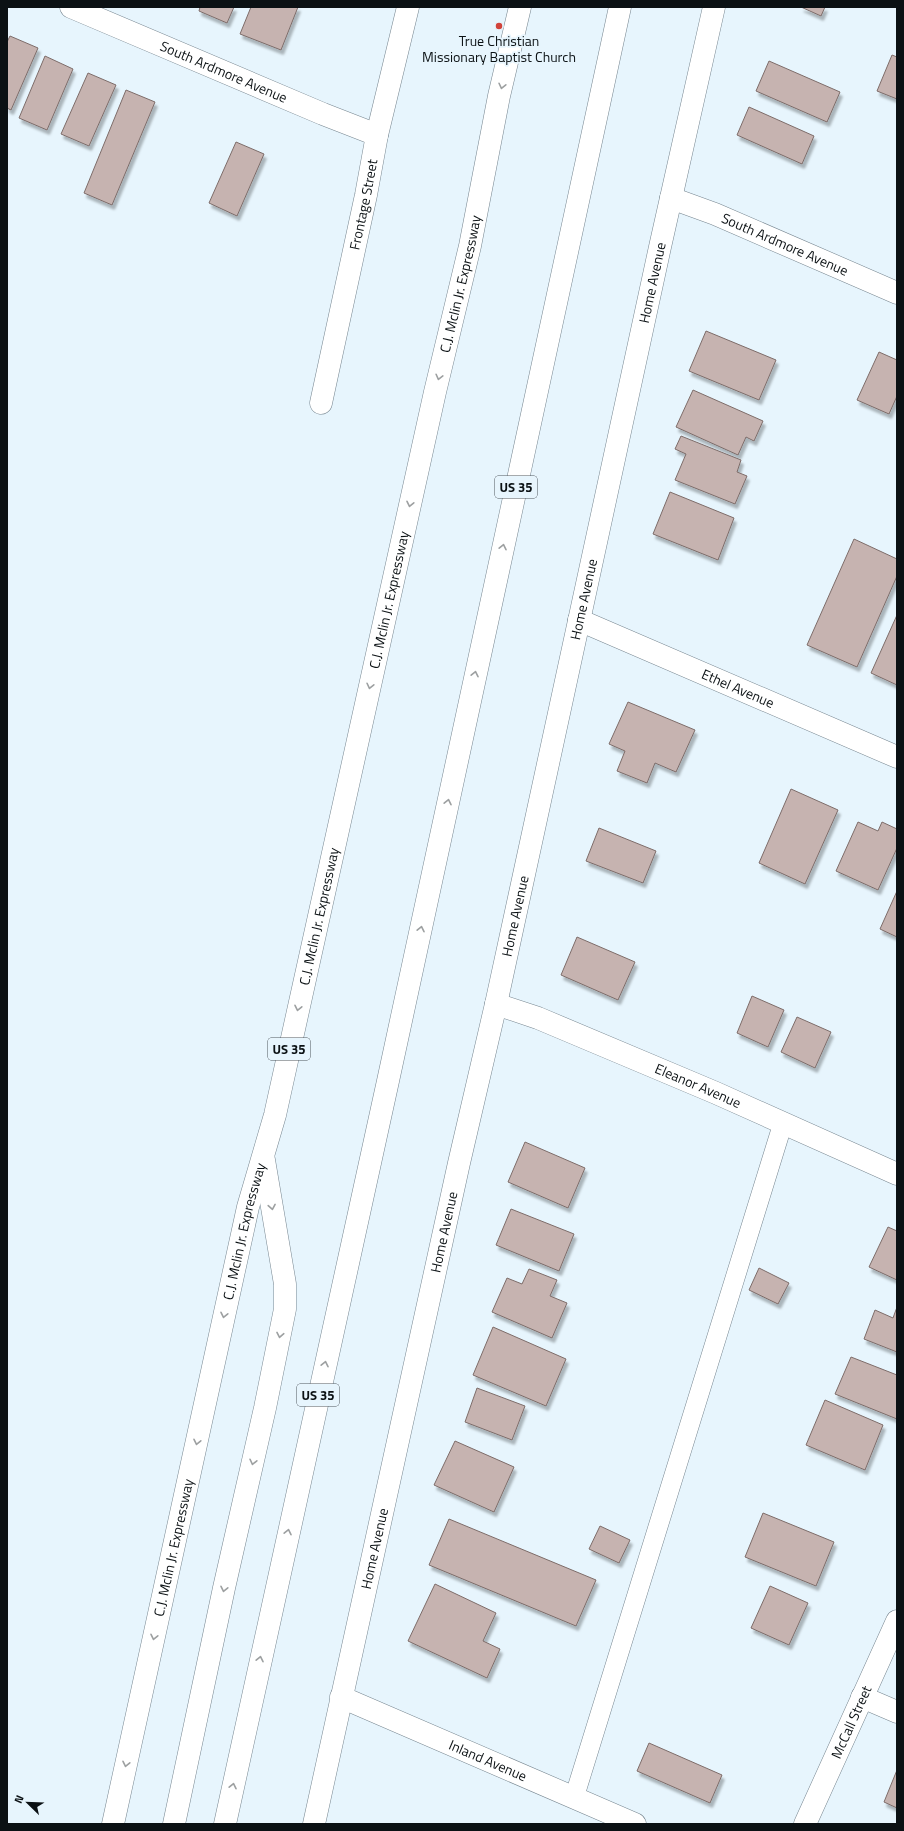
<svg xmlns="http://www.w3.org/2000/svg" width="904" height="1831" viewBox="0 0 904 1831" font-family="'Titillium Web',sans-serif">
<defs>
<filter id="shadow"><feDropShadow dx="2.5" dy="4.5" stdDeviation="1" flood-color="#0004"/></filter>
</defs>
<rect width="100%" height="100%" fill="#e7f5fd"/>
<path fill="#c6b3b0" stroke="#7d6c69" filter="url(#shadow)" d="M200,7H234L227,23L199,11Z
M251,7H298L281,50L240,34Z
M801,7H825L821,16Z
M10,36L38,48L11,110L7,108V42Z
M892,55L897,57V99L877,91Z
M45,56L73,69L47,130L19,118Z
M769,61L840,92L827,122L756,91Z
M88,73L116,85L89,146L61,134Z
M126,90L155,102L112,205L84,193Z
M749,107L814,136L802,164L737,135Z
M236,142L264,154L237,216L209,203Z
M706,331L776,360L759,400L689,371Z
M879,352L897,360V396L889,414L857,400Z
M693,390L763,421L754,441L746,437L738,455L676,427Z
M681,436L741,460L737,472L747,476L735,504L675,480L686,454L675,449Z
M670,492L734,518L718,560L653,534Z
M854,539L897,559V576L857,667L807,645Z
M897,615V685L871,673Z
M628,702L695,730L676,772L655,763L647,783L617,771L625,751L609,744Z
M791,789L838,810L805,884L759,863Z
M858,822L878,831L882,822L897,829V848L878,890L836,871Z
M599,828L656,851L643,883L586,861Z
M897,891V937L880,929Z
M577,937L635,962L618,1000L561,975Z
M752,996L784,1010L768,1047L737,1033Z
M797,1017L831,1032L815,1068L781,1052Z
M525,1142L585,1168L568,1208L508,1182Z
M511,1209L574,1234L559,1271L496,1245Z
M888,1227L897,1231V1280L869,1267Z
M759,1268L789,1283L778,1304L749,1290Z
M529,1269L557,1280L550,1296L567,1303L552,1338L492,1312L507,1278L522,1284Z
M897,1307V1352L864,1339L875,1310L893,1318Z
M493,1327L566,1359L546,1406L473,1375Z
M851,1357L897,1375V1419L835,1394Z
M477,1388L525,1406L512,1440L465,1422Z
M825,1400L883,1425L865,1470L806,1445Z
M455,1441L514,1467L494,1512L434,1485Z
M763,1513L834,1542L816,1586L745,1557Z
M449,1519L596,1580L576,1626L429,1565Z
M600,1526L630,1540L619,1563L589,1549Z
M435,1584L496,1613L483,1641L500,1649L487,1678L408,1641Z
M770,1586L808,1603L789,1645L751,1628Z
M649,1743L722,1775L710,1803L637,1771Z
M897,1770V1808L884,1802Z"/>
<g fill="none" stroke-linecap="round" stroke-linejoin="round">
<g stroke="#778690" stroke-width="20">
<path id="lane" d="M574,1798L783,1123"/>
</g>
<g stroke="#778690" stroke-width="23">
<g id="street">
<path id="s1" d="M71,7L323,114L377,135"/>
<path id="s2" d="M671,198L715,214L897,293"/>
<path id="s3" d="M321,403L366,195L377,135L408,7"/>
<path id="s4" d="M579,620L897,757"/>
<path id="s5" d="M496,1004L538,1018L716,1093L897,1174"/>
<path id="s6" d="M341,1697L635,1824"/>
<path d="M862,1697L897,1712"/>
<path id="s7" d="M314,1824L459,1163L496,1004L660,247L714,7"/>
</g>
</g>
<g stroke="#778690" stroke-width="23">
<g id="secondary">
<path id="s8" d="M805,1824L897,1621"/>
</g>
</g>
<g stroke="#778690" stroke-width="23">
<g id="highway">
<path id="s9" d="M113,1824L248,1207L275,1115L435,392L470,246L499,96L520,7"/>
<path d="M174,1824L224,1588L265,1408L285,1309V1284L264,1160"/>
<path d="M225,1824L388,1081L620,7"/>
</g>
</g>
<use href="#lane" stroke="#fff" stroke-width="19"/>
<use href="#street" stroke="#fff" stroke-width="22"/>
<use href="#secondary" stroke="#fff" stroke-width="22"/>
<use href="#highway" stroke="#fff" stroke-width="22"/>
</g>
<defs><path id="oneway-chevron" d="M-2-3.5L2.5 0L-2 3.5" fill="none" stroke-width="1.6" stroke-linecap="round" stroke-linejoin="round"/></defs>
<g stroke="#9da0a1">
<use href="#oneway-chevron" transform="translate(502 86) rotate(103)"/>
<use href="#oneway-chevron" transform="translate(439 377) rotate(104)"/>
<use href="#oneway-chevron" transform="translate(410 504) rotate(102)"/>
<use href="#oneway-chevron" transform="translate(503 547) rotate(-78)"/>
<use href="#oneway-chevron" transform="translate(475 674) rotate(-78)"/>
<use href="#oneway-chevron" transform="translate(370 686) rotate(103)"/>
<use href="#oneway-chevron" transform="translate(448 802) rotate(-78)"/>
<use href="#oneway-chevron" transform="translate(421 929) rotate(-78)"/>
<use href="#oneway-chevron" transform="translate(298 1008) rotate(102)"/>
<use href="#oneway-chevron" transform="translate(272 1207) rotate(80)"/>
<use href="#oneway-chevron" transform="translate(224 1315) rotate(102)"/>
<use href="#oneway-chevron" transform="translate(280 1335) rotate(101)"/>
<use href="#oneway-chevron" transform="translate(325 1364) rotate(-78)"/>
<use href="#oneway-chevron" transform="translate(197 1442) rotate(102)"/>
<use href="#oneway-chevron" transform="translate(253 1462) rotate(103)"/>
<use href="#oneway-chevron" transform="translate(288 1532) rotate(-78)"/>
<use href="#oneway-chevron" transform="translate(224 1589) rotate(102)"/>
<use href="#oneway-chevron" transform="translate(154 1637) rotate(102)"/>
<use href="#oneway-chevron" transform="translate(260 1659) rotate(-78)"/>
<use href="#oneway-chevron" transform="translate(126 1764) rotate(102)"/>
<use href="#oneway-chevron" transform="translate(233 1786) rotate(-78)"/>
</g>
<circle fill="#d1433b" stroke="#e7f5fd" stroke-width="1.5" cx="499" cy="26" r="4"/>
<g text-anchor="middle" stroke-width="3.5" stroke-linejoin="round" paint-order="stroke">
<g fill="#e7f5fd" stroke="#4d555a" stroke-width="1">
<rect x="495" y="476" width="42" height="22" rx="3"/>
<rect x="268" y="1038" width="42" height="22" rx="3"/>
<rect x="297" y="1384" width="42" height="22" rx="3"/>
</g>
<g font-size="13" font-weight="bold" fill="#0b1114">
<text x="516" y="492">US 35</text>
<text x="289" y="1054">US 35</text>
<text x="318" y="1400">US 35</text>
</g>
<g font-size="14" fill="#0b1114" stroke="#e7f5fd">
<text x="499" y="46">True Christian<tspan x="499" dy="16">Missionary Baptist Church</tspan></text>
</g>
<g font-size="14" fill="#0b1114" stroke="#e7f5fd">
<text dy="5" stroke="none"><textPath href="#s1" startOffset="166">South Ardmore Avenue</textPath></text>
<text dy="5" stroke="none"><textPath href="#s3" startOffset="203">Frontage Street</textPath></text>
<text dy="5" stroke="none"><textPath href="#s2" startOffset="123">South Ardmore Avenue</textPath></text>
<text dy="5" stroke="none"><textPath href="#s7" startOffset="1578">Home Avenue</textPath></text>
<text dy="5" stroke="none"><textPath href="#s9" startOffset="1579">C.J. Mclin Jr. Expressway</textPath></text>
<text dy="5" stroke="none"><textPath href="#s7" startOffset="1254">Home Avenue</textPath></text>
<text dy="5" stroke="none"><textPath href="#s9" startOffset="1255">C.J. Mclin Jr. Expressway</textPath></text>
<text dy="5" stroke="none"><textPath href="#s4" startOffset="173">Ethel Avenue</textPath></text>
<text dy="5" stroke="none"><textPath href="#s9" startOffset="931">C.J. Mclin Jr. Expressway</textPath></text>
<text dy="5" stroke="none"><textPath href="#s7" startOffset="930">Home Avenue</textPath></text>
<text dy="5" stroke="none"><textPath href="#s5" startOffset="218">Eleanor Avenue</textPath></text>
<text dy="5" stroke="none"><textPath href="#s9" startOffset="607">C.J. Mclin Jr. Expressway</textPath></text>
<text dy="5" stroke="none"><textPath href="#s7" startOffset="606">Home Avenue</textPath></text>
<text dy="5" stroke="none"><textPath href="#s9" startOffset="283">C.J. Mclin Jr. Expressway</textPath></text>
<text dy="5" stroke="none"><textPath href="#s7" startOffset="282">Home Avenue</textPath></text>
<text dy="5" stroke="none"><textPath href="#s8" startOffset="112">McCall Street</textPath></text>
<text dy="5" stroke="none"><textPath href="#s6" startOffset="160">Inland Avenue</textPath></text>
</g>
</g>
<rect width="904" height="1831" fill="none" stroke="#0b1114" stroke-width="16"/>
<g transform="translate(28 1803) rotate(293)" stroke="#e7f5fd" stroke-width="3" paint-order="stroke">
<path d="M0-3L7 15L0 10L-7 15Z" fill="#0b1114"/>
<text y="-6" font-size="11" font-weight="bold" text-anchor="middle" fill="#0b1114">N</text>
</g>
</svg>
